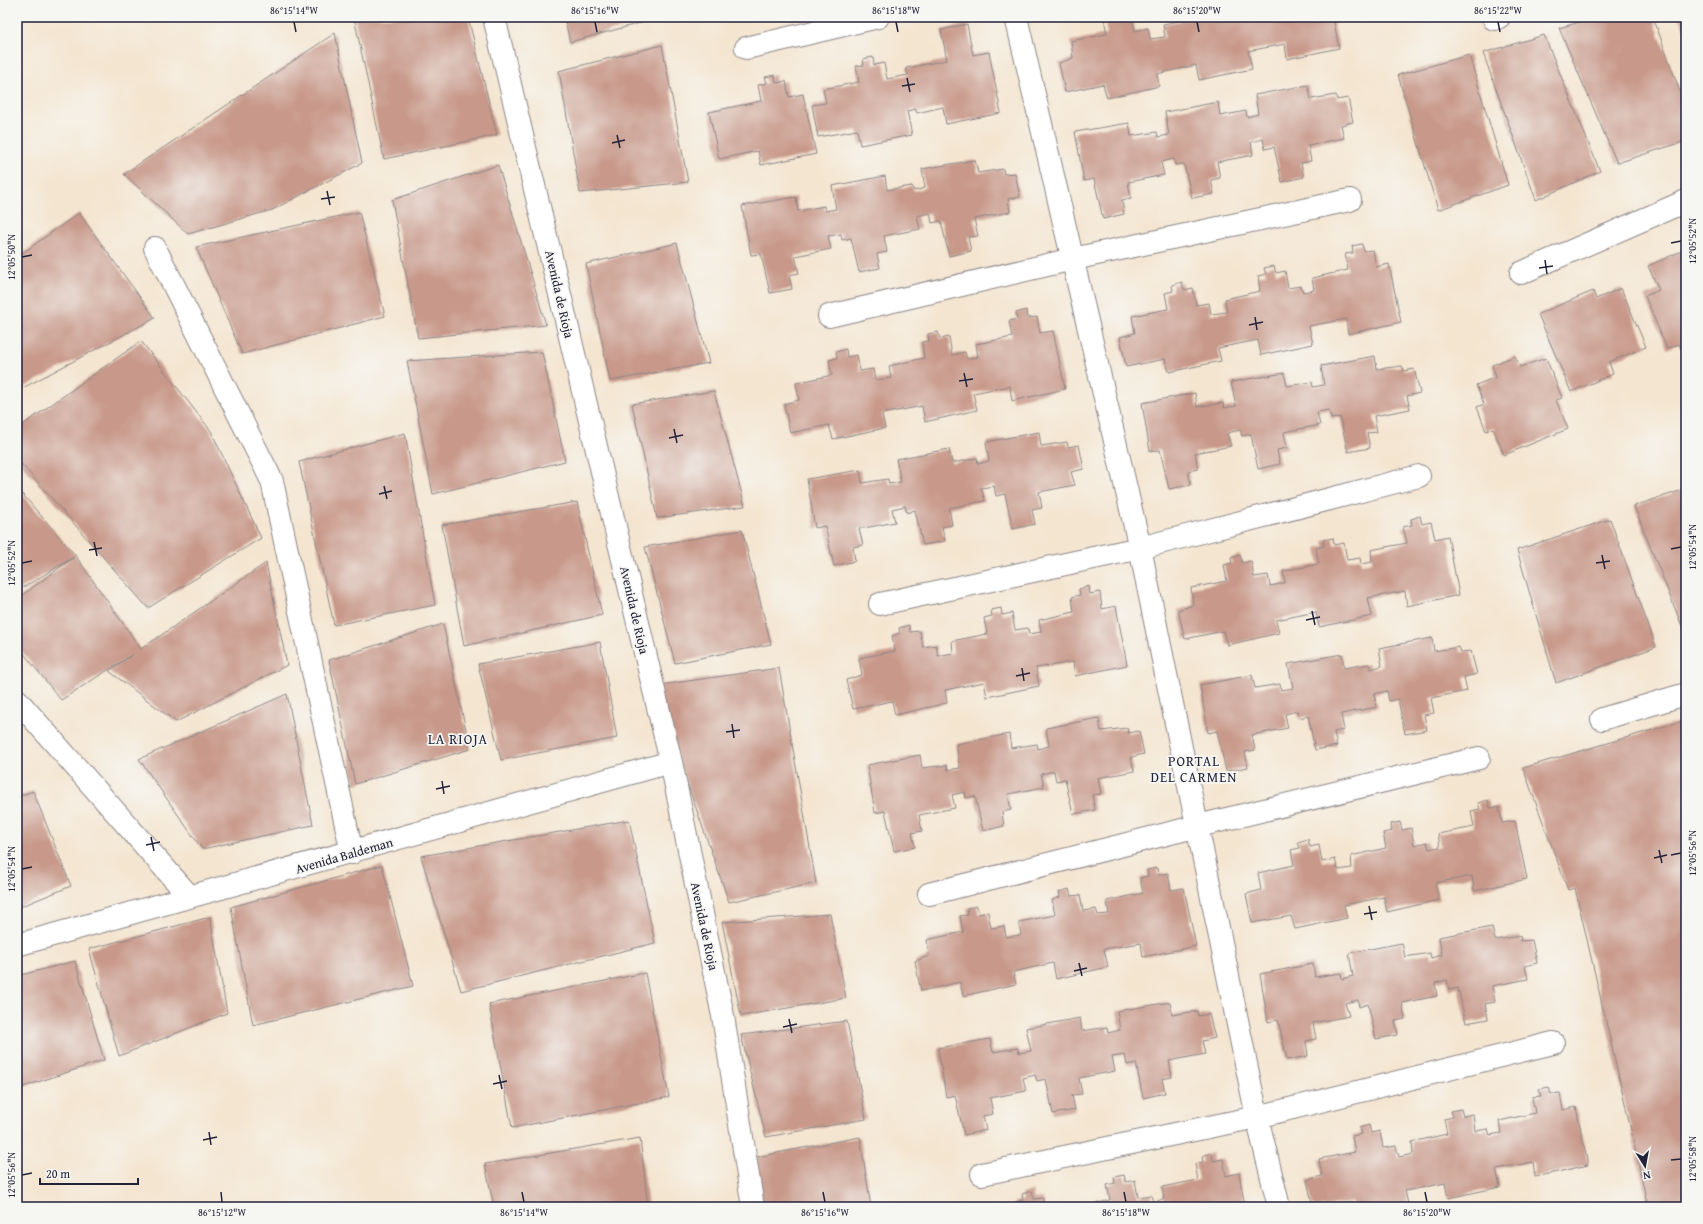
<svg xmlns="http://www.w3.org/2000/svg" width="1703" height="1224" viewBox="0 0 1703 1224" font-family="'Gentium Book Plus',serif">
<rect width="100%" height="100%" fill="#f6f6f2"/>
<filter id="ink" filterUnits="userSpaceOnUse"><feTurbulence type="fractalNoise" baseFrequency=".025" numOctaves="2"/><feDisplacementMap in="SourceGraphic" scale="8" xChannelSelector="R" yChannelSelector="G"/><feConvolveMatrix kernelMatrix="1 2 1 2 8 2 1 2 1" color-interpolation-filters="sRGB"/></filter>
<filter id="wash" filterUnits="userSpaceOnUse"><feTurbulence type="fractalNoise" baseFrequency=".012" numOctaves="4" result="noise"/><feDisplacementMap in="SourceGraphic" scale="16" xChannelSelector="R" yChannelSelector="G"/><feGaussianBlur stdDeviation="0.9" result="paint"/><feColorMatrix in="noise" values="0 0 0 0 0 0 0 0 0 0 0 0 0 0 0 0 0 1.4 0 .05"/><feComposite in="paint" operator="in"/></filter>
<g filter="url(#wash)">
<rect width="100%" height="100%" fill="#f4e5d0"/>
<g id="blocks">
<path fill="#c8998a" d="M354,17H468L497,135L384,159Z
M564,17H643L644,22L570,42Z
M1111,17H1132L1135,31L1148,28L1150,39L1165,37L1163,24L1199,17H1333L1339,48L1287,59L1285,44L1248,51L1252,69L1199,80L1196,65L1157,74L1159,86L1107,98L1103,84L1065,92L1059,63L1073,58L1071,41L1107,34L1104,18Z
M1597,17H1653L1686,108V141L1617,163L1559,28Z
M1680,17H1686V35Z
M967,24L973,55L989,52L1001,113L946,124L943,107L917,113L915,109L907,111L912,135L860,145L857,130L818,137L812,105L826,103L823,89L859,82L856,66L864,65L863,59L873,57L874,65L884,63L887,79L908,75L906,68L947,60L941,30Z
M335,33L362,163L272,210L188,234L124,174Z
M1544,35L1600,171L1536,200L1483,53Z
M662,45L688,182L580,193L559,71Z
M1469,55L1508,185L1438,210L1398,75Z
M775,75L776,83L786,81L789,97L803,94L816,154L761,165L758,151L719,159L709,112L761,101L758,85L767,83L765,77Z
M1308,85L1311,99L1336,95L1337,100L1348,98L1353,122L1341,125L1344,138L1308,145L1311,161L1301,163L1304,177L1282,182L1274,147L1265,149L1263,139L1251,142L1253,155L1217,162L1220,178L1211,180L1214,194L1192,198L1184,164L1175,165L1174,159L1161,162L1164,175L1128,182L1131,198L1122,200L1124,214L1103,219L1094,179L1084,181L1075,132L1129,123L1131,136L1157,132L1158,137L1169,135L1165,112L1218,102L1220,116L1246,111L1247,117L1258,114L1255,95Z
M975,160L978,173L1003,169L1004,174L1015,173L1020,197L1008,199L1010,212L974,219L978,236L968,237L971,251L949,256L941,221L932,223L930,213L917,216L920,229L884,236L887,252L877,254L880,268L859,272L851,238L842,240L841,234L828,236L831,249L795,256L799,273L789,275L792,289L770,293L761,254L751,255L742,206L796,197L798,211L824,206L825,211L836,209L832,186L885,176L887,190L912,186L914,191L925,188L922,169Z
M498,165L546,325L418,338L392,200Z
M359,212L385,316L242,354L196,247Z
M79,213L155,318L17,391V257Z
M677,243L709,363L610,381L586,264Z
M1362,244L1364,251L1373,250L1376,267L1389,264L1401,322L1348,334L1346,319L1309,326L1313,344L1261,355L1258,340L1218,348L1221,361L1169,372L1165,359L1126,367L1120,337L1135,333L1132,316L1168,309L1165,293L1173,291L1172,285L1182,282L1184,290L1193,288L1196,305L1209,303L1211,314L1227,312L1225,299L1260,291L1258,276L1266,274L1264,268L1274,266L1276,273L1285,271L1288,288L1301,286L1303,292L1314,290L1312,278L1348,270L1345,254L1353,253L1352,246Z
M1686,249V359L1679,344L1667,349L1645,296L1659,290L1648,266Z
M1621,288L1646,347L1609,362L1613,374L1571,392L1538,314L1593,291L1596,299Z
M1026,310L1028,318L1037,317L1040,333L1053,331L1065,389L1012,401L1010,386L973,393L977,410L925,422L922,406L882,414L885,428L833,439L829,425L790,433L784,404L799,400L796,383L832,375L829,360L837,358L836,352L846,349L847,357L857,355L860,371L873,369L875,380L891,378L889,366L924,358L922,342L929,341L928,334L938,332L940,339L949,337L952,355L965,352L967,359L978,357L976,344L1012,337L1009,321L1017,319L1016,313Z
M141,341L211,431L261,538L148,608L17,459V429Z
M542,352L565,461L433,494L407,361Z
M1375,356L1377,369L1402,366L1404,371L1414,369L1420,393L1407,396L1410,409L1374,416L1377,432L1367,433L1370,448L1348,452L1340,417L1331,419L1329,410L1317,412L1320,425L1284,432L1287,448L1277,450L1280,464L1258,469L1251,434L1242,436L1240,430L1227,433L1231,446L1195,453L1198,469L1188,471L1191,485L1169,489L1160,450L1150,451L1142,403L1195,393L1197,407L1223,403L1224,408L1236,406L1231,382L1284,373L1287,386L1312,382L1313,387L1324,385L1321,366Z
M1515,356L1520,367L1546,358L1562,398L1556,400L1568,429L1504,455L1493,428L1486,431L1477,407L1484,404L1476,385L1496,377L1492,365Z
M714,391L745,506L657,518L632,404Z
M1039,432L1041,446L1067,442L1068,447L1079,445L1084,469L1071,472L1075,485L1039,492L1042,508L1032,510L1035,524L1013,529L1005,494L996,496L994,486L981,488L985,501L949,508L952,525L942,527L945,541L923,545L915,510L907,513L905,506L892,509L895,522L859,529L863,545L853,547L855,561L834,566L825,526L815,528L807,479L860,470L862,483L888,479L889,484L901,482L896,459L949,449L952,463L977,458L978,464L989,461L986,442Z
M405,433L435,605L334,625L299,462Z
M17,488L75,555L141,649L266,563L287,665L176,722L109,671L133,654L61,700L17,645V599L74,557L17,591Z
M1686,489V636L1634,506Z
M577,502L602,615L464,646L442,525Z
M1420,516L1422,524L1431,522L1435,539L1448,536L1459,595L1407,606L1405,591L1368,598L1372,616L1319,627L1316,612L1276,620L1279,633L1227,645L1223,631L1185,639L1178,610L1193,605L1191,588L1227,581L1224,565L1232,563L1231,558L1240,555L1242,563L1251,561L1254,577L1268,575L1270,586L1285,583L1283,571L1319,564L1316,548L1324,546L1323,540L1333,538L1334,545L1344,543L1347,560L1360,558L1361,564L1372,562L1371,550L1407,543L1403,527L1412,525L1411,519Z
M1610,519L1656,647L1556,683L1517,550Z
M742,530L771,644L675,663L645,547Z
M1089,586L1090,594L1100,592L1102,609L1116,606L1127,665L1075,676L1073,662L1036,668L1039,686L987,697L984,682L945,690L947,703L895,715L892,701L853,709L846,680L862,675L859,658L895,651L892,636L900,633L899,628L909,625L910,632L920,631L923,647L936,645L938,656L953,653L952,641L987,634L984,618L992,616L991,610L1001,608L1002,615L1012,613L1015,630L1028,628L1029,634L1041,632L1039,620L1074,612L1072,597L1080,595L1079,589Z
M443,624L470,749L355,784L329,660Z
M1432,638L1434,651L1459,647L1461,652L1471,651L1477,674L1464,677L1467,691L1431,698L1434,713L1424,715L1427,730L1405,734L1398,699L1389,701L1387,691L1374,694L1377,707L1341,714L1344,730L1334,732L1337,746L1315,750L1308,716L1299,718L1297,711L1285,714L1288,728L1252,735L1255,750L1245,752L1248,767L1226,771L1217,731L1208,733L1200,685L1252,675L1255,688L1280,684L1281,690L1293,688L1288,664L1342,654L1344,668L1369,664L1370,669L1382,666L1379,648Z
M600,642L617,738L501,760L478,664Z
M779,668L816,883L729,902L653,686Z
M287,694L313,825L202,849L139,759Z
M1099,718L1101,731L1127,728L1128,733L1139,731L1144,754L1131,757L1134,771L1098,778L1101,794L1092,795L1095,810L1073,814L1065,779L1056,781L1054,771L1041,774L1044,787L1008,794L1011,810L1002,812L1004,826L983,831L975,796L966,798L965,792L952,795L955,808L919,815L922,831L912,833L915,847L894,851L885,811L875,813L867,765L920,755L922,768L947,765L948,770L960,768L956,744L1009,734L1011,748L1037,744L1038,749L1049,746L1046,728Z
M1686,720V1207H1648L1627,1112L1575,888L1568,890L1523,768Z
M33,791L71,886L17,908V797Z
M1488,800L1490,808L1499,807L1502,823L1515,821L1527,879L1474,891L1472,876L1435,883L1439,900L1387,912L1384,897L1344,905L1347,918L1295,929L1291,916L1252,923L1246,894L1261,890L1258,873L1294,865L1291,850L1300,848L1298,842L1308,839L1310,847L1319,845L1322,862L1335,859L1338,870L1352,868L1351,856L1386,848L1383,833L1392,831L1390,824L1400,822L1402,830L1411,828L1414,845L1427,842L1429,849L1440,847L1438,834L1474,827L1471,811L1480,809L1478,803Z
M629,820L655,943L461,991L421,856Z
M382,865L413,986L253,1025L231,907Z
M1157,868L1158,875L1168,873L1171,890L1184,888L1196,946L1143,957L1141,943L1104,949L1108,967L1056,979L1053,963L1013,972L1016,984L963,996L960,982L921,991L915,961L929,956L927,940L963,932L960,916L968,915L967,908L977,906L979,914L988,912L991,928L1004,926L1006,937L1021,935L1019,922L1055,915L1052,900L1060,897L1059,892L1069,889L1071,896L1080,895L1083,911L1096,909L1098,915L1109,914L1107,901L1143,893L1140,878L1148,876L1147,870Z
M830,914L846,998L741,1016L722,922Z
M210,917L227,1013L119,1056L89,949Z
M1492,927L1495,940L1520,936L1521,941L1532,940L1537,963L1525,966L1528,979L1492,986L1495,1002L1485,1004L1488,1019L1466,1023L1458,988L1449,990L1447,980L1435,983L1437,996L1402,1003L1405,1019L1395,1021L1398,1035L1376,1039L1368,1004L1359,1007L1358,1000L1345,1003L1349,1016L1313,1023L1316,1039L1306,1041L1308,1056L1287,1060L1278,1020L1268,1022L1260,974L1313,964L1315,977L1341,973L1342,979L1353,976L1349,953L1402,943L1405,957L1430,953L1431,958L1442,955L1439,937Z
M75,961L104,1060L17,1089V976Z
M645,973L669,1097L512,1128L489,1004Z
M1170,1002L1172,1015L1197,1011L1198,1016L1209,1014L1215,1038L1202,1041L1205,1054L1169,1061L1172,1077L1162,1079L1165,1093L1143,1098L1136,1063L1127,1065L1125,1055L1112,1057L1115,1071L1079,1078L1082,1094L1072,1095L1075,1110L1053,1114L1046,1079L1037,1081L1035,1075L1023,1078L1026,1091L990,1098L993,1114L983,1116L986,1130L964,1135L955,1095L946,1097L938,1048L990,1039L993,1052L1018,1048L1019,1053L1031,1051L1026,1028L1080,1018L1082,1031L1107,1027L1108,1033L1120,1030L1117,1011Z
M847,1021L866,1119L766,1137L741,1035Z
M1549,1087L1551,1094L1560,1093L1563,1110L1576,1107L1588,1165L1535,1177L1533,1162L1496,1169L1500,1187L1448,1198L1445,1183L1405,1191L1408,1204L1393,1207H1353L1352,1202L1328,1207H1313L1307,1180L1322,1176L1319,1159L1355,1152L1352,1136L1361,1134L1359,1128L1369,1125L1371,1133L1380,1131L1383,1148L1396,1146L1399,1157L1413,1154L1412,1142L1447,1134L1444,1119L1453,1117L1451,1111L1461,1109L1463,1116L1473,1114L1475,1131L1488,1129L1490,1135L1501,1133L1499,1121L1535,1113L1532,1097L1541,1096L1539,1089Z
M860,1137L871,1207H754L746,1159Z
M640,1138L648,1207H494L485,1164Z
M1212,1153L1213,1161L1223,1159L1226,1176L1239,1173L1245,1207H1082L1110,1200L1107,1185L1115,1183L1114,1177L1124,1175L1126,1182L1135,1180L1138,1197L1151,1195L1153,1202L1164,1199L1162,1187L1198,1180L1195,1164L1203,1162L1202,1156Z
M1032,1191L1034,1199L1043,1198L1044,1207H1016L1015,1202L1023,1200L1022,1194Z"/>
</g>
</g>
<g filter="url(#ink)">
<use href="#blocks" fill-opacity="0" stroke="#8b8486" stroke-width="1"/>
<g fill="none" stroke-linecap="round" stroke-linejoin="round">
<g stroke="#8b8486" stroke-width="24">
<path id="minor" d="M494,17L671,762L723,1016L753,1207
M1016,17L1140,548L1257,1117L1279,1207
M1494,19L1499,17
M746,48L878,17
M155,248L272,481L352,853
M1521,273L1686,201
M829,316L1073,259L1350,200
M880,604L1140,548L1419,476
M17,700L190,897
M1602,719L1686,694
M929,894L1198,826L1479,758
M17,945L671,762
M982,1174L1257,1117L1553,1043"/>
</g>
<use href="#minor" stroke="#fff" stroke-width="22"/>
</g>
</g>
<path fill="none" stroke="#22223b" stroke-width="1.5" d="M294,22L296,32M595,22L597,32M896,22L898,32M1197,22L1199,32M1498,22L1500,32M907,78L910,92M902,86L915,84M617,135L620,148M612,143L625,140M327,191L330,205M321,199L335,197M1671,243L1681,241M22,257L32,255M1545,260L1547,274M1539,268L1553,266M1255,317L1257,330M1249,325L1263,322M964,373L967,387M959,381L973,379M674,429L677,443M669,438L683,435M384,486L387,499M379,494L392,491M94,542L97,556M1671,549L1681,547M89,550L102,548M1602,555L1605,569M22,563L32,561M1596,563L1610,561M1312,611L1315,625M1306,620L1320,617M1022,668L1024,681M1016,676L1030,673M732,724L734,738M726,732L740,730M442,781L444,794M436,789L450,786M151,837L154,851M146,845L160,842M1659,850L1662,863M1671,855L1681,853M1654,858L1667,855M22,869L32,867M1369,906L1372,920M1364,914L1377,912M1079,963L1082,976M1074,971L1087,968M789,1019L792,1033M783,1027L797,1024M499,1075L502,1089M493,1084L507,1081M209,1132L211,1145M203,1140L217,1137M1671,1160L1681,1159M22,1175L32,1173M221,1192L222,1202M522,1192L524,1202M823,1192L825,1202M1124,1192L1126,1202M1425,1192L1427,1202"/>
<g text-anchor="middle" stroke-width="3.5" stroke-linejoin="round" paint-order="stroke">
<g font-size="13" fill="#22223b" stroke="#f6f6f2">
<text transform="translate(560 294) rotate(77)" y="5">Avenida de Rioja</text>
<text transform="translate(635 610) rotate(77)" y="5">Avenida de Rioja</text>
<text transform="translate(344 855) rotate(-16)" y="5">Avenida Baldeman</text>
<text transform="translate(705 926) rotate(78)" y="5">Avenida de Rioja</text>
</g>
<g font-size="14" letter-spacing="1" fill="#22223b" stroke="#f6f6f2">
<text x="458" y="744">LA RIOJA</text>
<text x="1194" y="766">PORTAL<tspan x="1194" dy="16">DEL CARMEN</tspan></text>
</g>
</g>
<rect width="1703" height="1224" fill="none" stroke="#f6f6f2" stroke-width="44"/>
<g transform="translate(1645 1166) rotate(169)" stroke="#f6f6f2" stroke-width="3" paint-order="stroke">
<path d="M0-3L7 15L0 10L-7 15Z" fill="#22223b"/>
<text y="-6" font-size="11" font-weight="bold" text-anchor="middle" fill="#22223b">N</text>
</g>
<path d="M40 1178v6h98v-6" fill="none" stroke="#22223b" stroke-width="2"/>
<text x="46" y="1178" font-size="12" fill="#22223b" stroke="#f6f6f2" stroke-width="3" paint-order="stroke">20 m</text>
<rect x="22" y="22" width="1659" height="1180" fill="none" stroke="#22223b" stroke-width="1.5"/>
<g font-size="10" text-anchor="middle" fill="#22223b">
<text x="294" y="14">86°15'14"W</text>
<text x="595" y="14">86°15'16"W</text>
<text x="896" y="14">86°15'18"W</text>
<text x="1197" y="14">86°15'20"W</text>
<text x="1498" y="14">86°15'22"W</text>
<text transform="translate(1692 241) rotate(-90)" y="4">12°05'52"N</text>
<text transform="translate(11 257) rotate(-90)" y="4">12°05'50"N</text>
<text transform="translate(1692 547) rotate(-90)" y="4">12°05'54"N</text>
<text transform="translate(11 563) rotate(-90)" y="4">12°05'52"N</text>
<text transform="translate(1692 853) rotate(-90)" y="4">12°05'56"N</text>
<text transform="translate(11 869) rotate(-90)" y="4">12°05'54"N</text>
<text transform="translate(1692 1159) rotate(-90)" y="4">12°05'58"N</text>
<text transform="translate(11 1175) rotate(-90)" y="4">12°05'56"N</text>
<text x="222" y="1216">86°15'12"W</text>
<text x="524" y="1216">86°15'14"W</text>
<text x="825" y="1216">86°15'16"W</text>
<text x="1126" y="1216">86°15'18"W</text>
<text x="1427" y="1216">86°15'20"W</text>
</g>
</svg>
